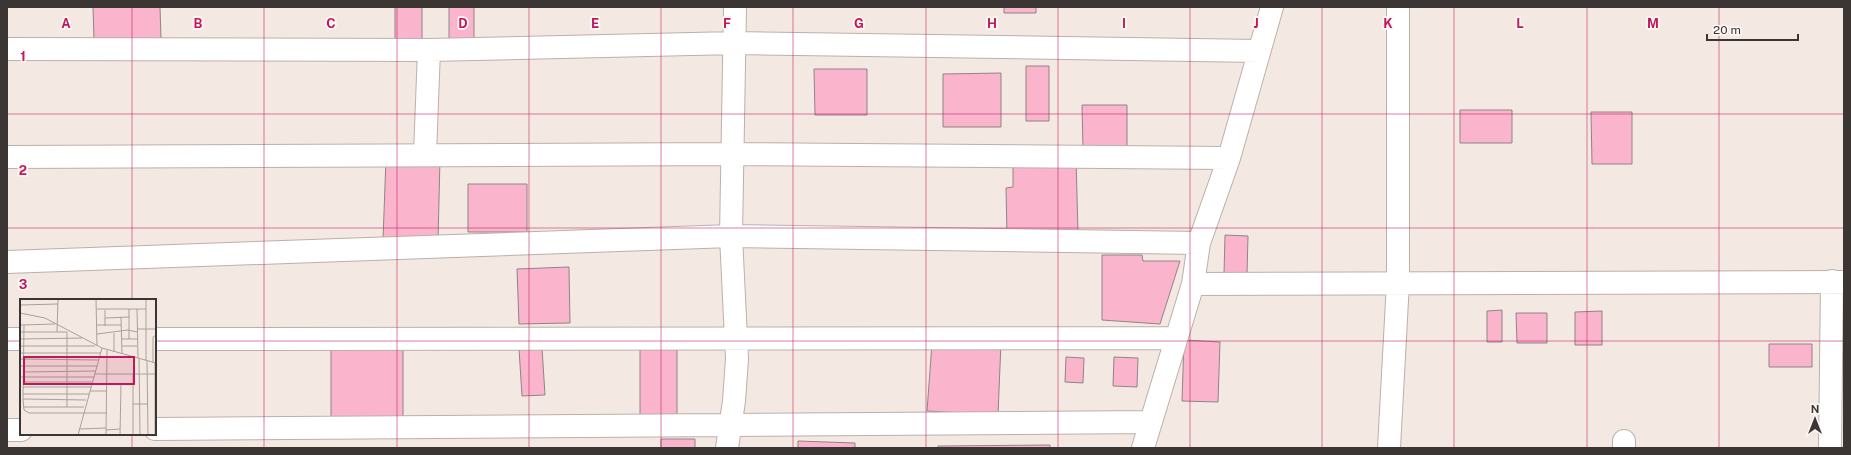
<svg xmlns="http://www.w3.org/2000/svg" width="1851" height="455" viewBox="0 0 1851 455" font-family="'Public Sans',sans-serif">
<rect width="100%" height="100%" fill="#f4e9e2"/>
<path fill="#fab4cc" stroke="#908488" d="M93,7H160L161,39H94Z
M395,7H422V42H395Z
M449,7H474V43H449Z
M1004,7H1036V13H1004Z
M1026,66H1049V121H1026Z
M814,69H867V115H815Z
M1001,73V127H943V74Z
M1082,105H1127V148L1083,149Z
M1460,110H1512V143H1460Z
M1591,112H1632V164H1592Z
M1076,157L1078,233L1007,235L1006,188L1013,187V158Z
M386,158L440,159L438,241L383,240Z
M468,184H527V232H468Z
M1225,235L1248,236L1247,275L1224,274Z
M1102,255H1142L1143,261H1180L1160,324L1102,320Z
M569,267L570,323L519,324L517,269Z
M1502,310V342H1487V311Z
M1602,311V345H1575V312Z
M1516,313H1547V343H1517Z
M1184,340L1220,342L1218,402L1182,401Z
M1001,342L998,415L927,411L932,343Z
M331,343H403V424H331Z
M1769,344H1812V367H1769Z
M640,345H677V419H640Z
M542,348L545,395L522,396L519,349Z
M1066,357L1084,358L1083,383L1065,382Z
M1114,357L1138,358L1137,387L1113,386Z
M661,439H695V448H661Z
M798,441L855,443V448H798Z
M1050,445V448H938V446Z"/>
<g fill="none" stroke-linecap="round" stroke-linejoin="round">
<g stroke="#bbb0aa" stroke-width="24">
<path id="minor" d="M7,49L429,50L735,43L1259,51
M425,154L429,50
M7,157L733,154L1229,158
M7,262L731,236L1199,243
M1193,284L1844,282
M7,339H21
M155,339L1175,338
M155,429L1150,422
M7,430H21
M727,448L734,401L737,359L731,236L735,7
M1143,448L1193,284L1199,243L1229,158L1272,7
M1389,448L1398,282V7
M1624,448V441
M1830,448L1832,281"/>
</g>
<use href="#minor" stroke="#fff" stroke-width="22"/>
</g>
<path fill="none" stroke="#c2185b" stroke-width="1" stroke-opacity="0.55" d="M132,7V300M264,7V448M397,7V448M529,7V448M661,7V448M793,7V448M926,7V448M1058,7V448M1190,7V448M1322,7V448M1454,7V448M1587,7V448M1719,7V448M7,114H1844M7,228H1844M7,341H21M155,341H1844M132,434V448"/>
<g transform="translate(20 299)">
<rect width="136" height="136" fill="#f4e9e2"/>
<path fill="none" stroke="#aaa19c" stroke-width="1" d="M76,0L77,47M0,6L38,5M77,10H126M109,10V40M117,10L118,59M85,11V27M0,14L25,19L82,49L136,64M101,18L102,55M85,19L109,18M0,26L35,25M4,26L3,100L66,101M77,26H101M117,30H136M0,33H47M37,33L38,0M94,34V53M77,35L108,31L117,33M0,40L62,39M102,40H117M0,47H75M102,47H117M0,54H81M0,60L79,61M119,60L120,136M126,62V0M127,62L128,136M133,64V38L136,36M0,67H77M3,73L75,72M75,75H136M0,78H74M3,83H72M72,85H87M3,88H71M70,92H87M3,95H69M3,100L4,111L9,114H87M113,105H128M3,108H64M47,108V33M59,130L86,129M86,131L100,130M58,136L82,49M86,136L87,51M100,136L101,84M113,136V74M135,136V64"/>
<path fill="#c2185b" fill-opacity="0.15" stroke="#c2185b" stroke-width="2" d="M4,58H114V85H4Z"/>
<rect width="136" height="136" fill="none" stroke="#3b3634" stroke-width="2"/>
</g>
<g font-size="13" text-anchor="middle" font-weight="bold" fill="#c2185b" stroke="#fef7f3" stroke-width="3.5" stroke-linejoin="round" paint-order="stroke">
<text x="66" y="28">A</text>
<text x="198" y="28">B</text>
<text x="331" y="28">C</text>
<text x="463" y="28">D</text>
<text x="595" y="28">E</text>
<text x="727" y="28">F</text>
<text x="859" y="28">G</text>
<text x="992" y="28">H</text>
<text x="1124" y="28">I</text>
<text x="1256" y="28">J</text>
<text x="1388" y="28">K</text>
<text x="1520" y="28">L</text>
<text x="1653" y="28">M</text>
<text x="23" y="61">1</text>
<text x="23" y="175">2</text>
<text x="23" y="289">3</text>
</g>
<rect width="1851" height="455" fill="none" stroke="#3b3634" stroke-width="16"/>
<g transform="translate(1815 419)" stroke="#fef7f3" stroke-width="3" paint-order="stroke">
<path d="M0-3L7 15L0 10L-7 15Z" fill="#3b3634"/>
<text y="-6" font-size="11" font-weight="bold" text-anchor="middle" fill="#3b3634">N</text>
</g>
<path d="M1707 34v6h91v-6" fill="none" stroke="#3b3634" stroke-width="2"/>
<text x="1713" y="34" font-size="12" fill="#3b3634" stroke="#fef7f3" stroke-width="3" paint-order="stroke">20 m</text>
</svg>
